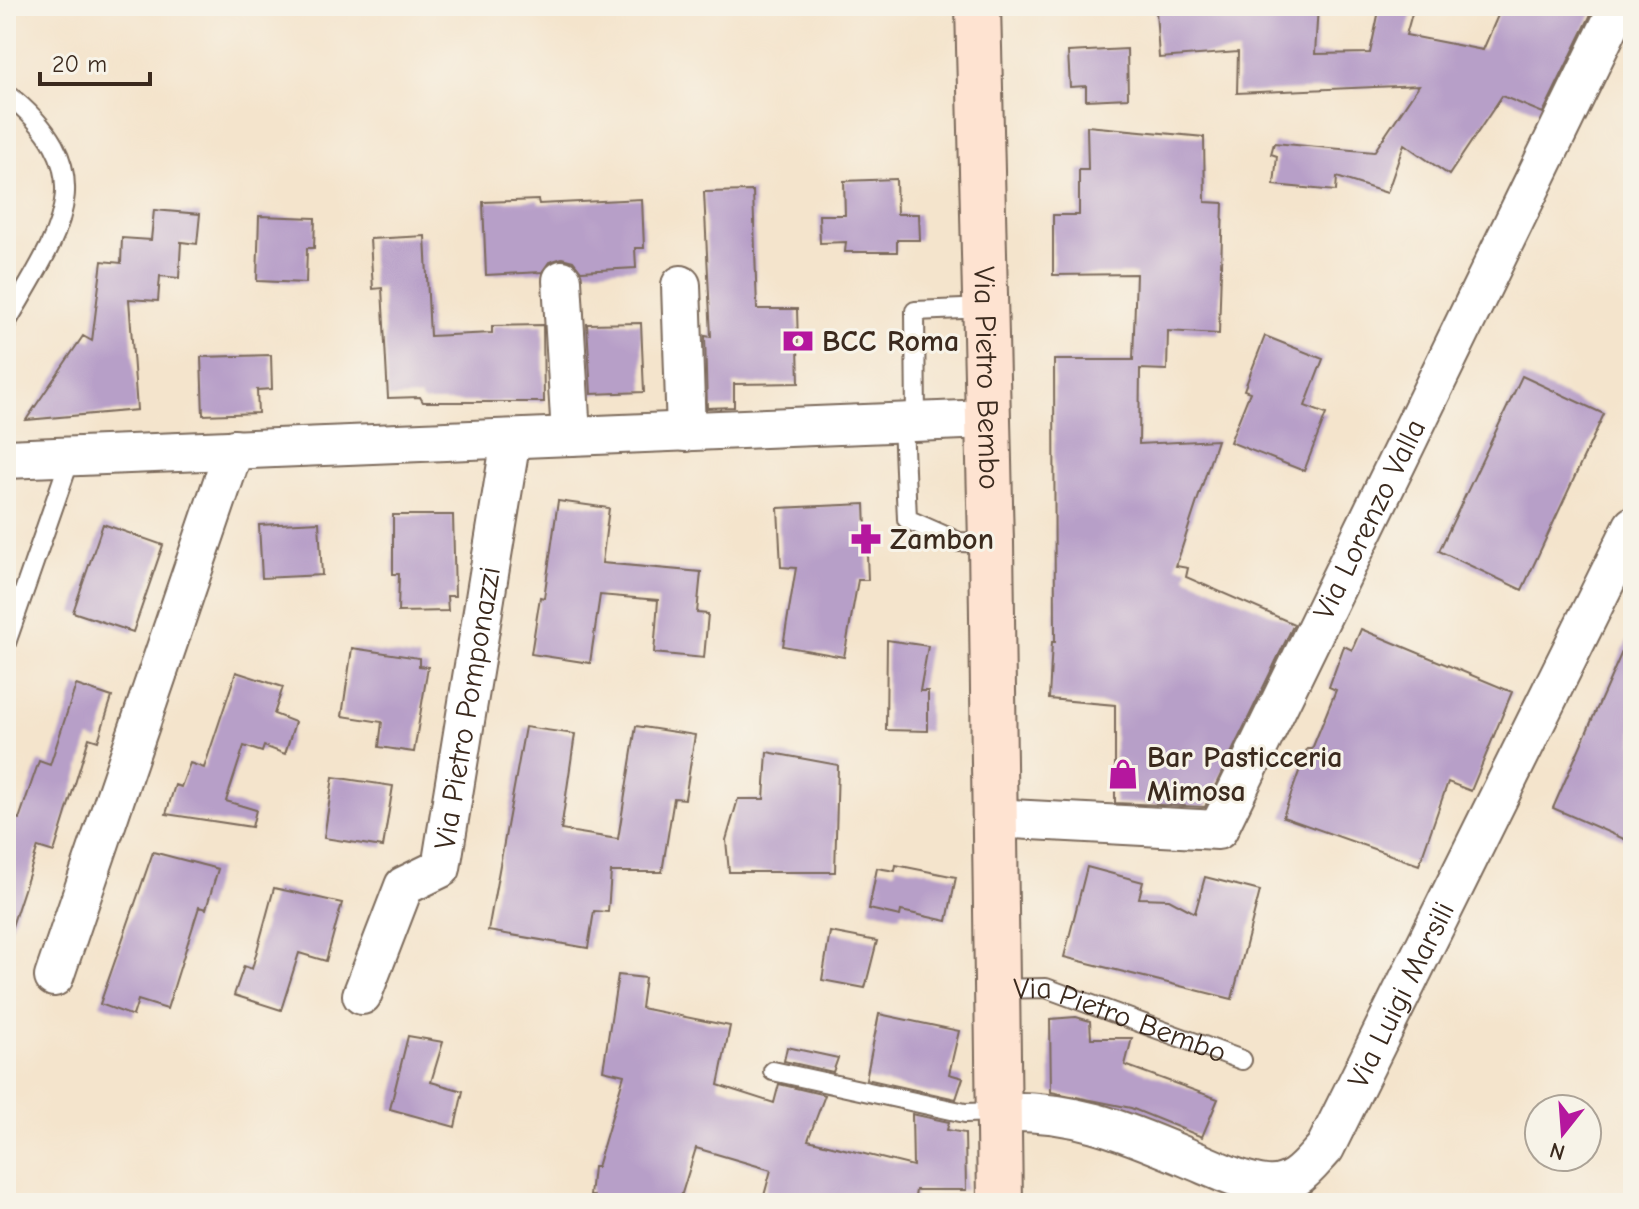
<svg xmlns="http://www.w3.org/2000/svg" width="1639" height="1209" viewBox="0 0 1639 1209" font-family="'Comic Neue',sans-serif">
<rect width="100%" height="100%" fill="#f7f3e8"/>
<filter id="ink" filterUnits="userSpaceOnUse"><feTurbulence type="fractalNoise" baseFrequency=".0125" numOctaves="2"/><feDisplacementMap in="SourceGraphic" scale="16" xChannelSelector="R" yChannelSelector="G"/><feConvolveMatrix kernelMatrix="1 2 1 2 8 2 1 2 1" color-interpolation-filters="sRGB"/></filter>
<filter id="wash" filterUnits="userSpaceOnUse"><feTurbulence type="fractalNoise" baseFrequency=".006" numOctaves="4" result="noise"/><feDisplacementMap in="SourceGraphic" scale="32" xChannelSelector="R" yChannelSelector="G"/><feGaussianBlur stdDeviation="1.8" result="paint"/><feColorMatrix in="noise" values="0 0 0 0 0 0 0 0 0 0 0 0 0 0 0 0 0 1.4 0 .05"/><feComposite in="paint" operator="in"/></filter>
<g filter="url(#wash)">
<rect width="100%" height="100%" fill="#f4e4cc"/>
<g id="blocks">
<path fill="#b79fc8" d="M1211,6H1318L1315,54L1370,53L1380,6H1414L1406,35L1483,50L1502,6H1595L1543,113L1502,96L1449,175L1404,144L1387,193L1337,177L1336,191L1274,185L1277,156L1271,154L1274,143L1374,152L1419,85L1237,93L1238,52L1159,58L1156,10Z
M1127,49L1128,98L1086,100V86L1070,87L1068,52Z
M1087,126L1204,137L1205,202L1223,203L1219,334L1168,331L1167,370L1140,369L1139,444L1217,440L1176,566L1188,568L1186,577L1294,624L1205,807L1115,803V705L1049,699L1052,642H1055L1054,360H1133L1136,274L1053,275V215H1079V170H1088Z
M896,179L897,214H919L920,240H897V252H845L846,242L820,243L819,215H845L844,181Z
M753,191L757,309H797L799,383L734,384V407L707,408L705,336L711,337L704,192Z
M642,199L644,248H635L636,268L581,271L573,261L562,258L549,262L542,272L486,275L483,202L538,200L539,204Z
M154,210L200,214L197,244L181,242L179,278L160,276L158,301L129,299L137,410L26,420L83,336L92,341L102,261L121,263L122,238L151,240Z
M259,216L315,218L314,248H307L306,283L257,281Z
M425,236L430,336L492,333V326L543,325L544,402H423L420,397L388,398L382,288L373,289L370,239Z
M641,323L644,392L591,394L587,324Z
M1265,336L1323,359L1305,406L1326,414L1304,471L1230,442L1250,392L1244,390Z
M271,355L272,389L257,390L258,413L203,415L201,357Z
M1522,376L1604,414L1522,590L1439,551Z
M558,501L609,508L602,563L701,572L697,613L708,614L704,658L654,653L658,600L600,595L590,663L531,654L540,597L544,598Z
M865,504L868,580H858L844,657L783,646L796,568L781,567L778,508Z
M393,515H453L455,596H447L448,611L398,612L399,574H393Z
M319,522L322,575L262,578L259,525Z
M103,524L163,545L133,632L73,612Z
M1633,627V843L1553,808Z
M1361,629L1512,692L1471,791L1448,782L1419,865L1283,817L1307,749H1312L1336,690L1329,687L1344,646L1352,650Z
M887,640L928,646L920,691H928V731L886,730Z
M352,648L419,658V666L428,667L414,752L379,747L382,722L342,716Z
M236,672L283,687L274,714L295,722L285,754L264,746L262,752L244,746L226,801L256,810L252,827L166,814L175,785L181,787L190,763L204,768Z
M76,685L112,697L98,741L89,738L54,852L38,847L12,926L6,925V814L19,819L39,761L50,765Z
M636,726L695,735L685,799L674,798L662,872H611L608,912L594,911L588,948L488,931L525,727L575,734L561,830L618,839Z
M767,752L838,765L835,872H729L726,840L738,799H764Z
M333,777L393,786L383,847L324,838Z
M153,852L218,869L206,909L199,907L167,1009L138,1000L133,1016L100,1004Z
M896,865L956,877L947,921L901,911L900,916L869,909L877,868L895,871Z
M1087,867L1143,882L1139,898L1169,899L1195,913L1205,877L1260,891L1232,999L1064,957Z
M274,888L342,903L326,961L299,953L281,1010L234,995L244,966L252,969Z
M830,932L877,941L865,988L822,980Z
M618,975L645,978L641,1008L730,1026L718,1085L774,1103L779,1084L825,1095L808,1140L913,1166L912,1114L949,1122L947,1130L965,1133L966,1190H916L914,1203H762L771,1170L696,1148L679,1203H593L594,1196H590L593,1167H597L624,1075L603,1070Z
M879,1014L959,1031L949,1074L963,1078L956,1099L866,1079Z
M1076,1017L1090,1021L1091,1038H1132L1125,1065L1218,1099L1202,1137L1131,1108L1051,1092L1050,1019Z
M408,1036L443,1042L431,1082L463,1091L455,1127L390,1109Z
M787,1047L838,1058L833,1072L784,1061Z"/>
</g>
</g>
<g filter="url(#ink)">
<use href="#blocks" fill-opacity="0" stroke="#7c6b5b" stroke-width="2"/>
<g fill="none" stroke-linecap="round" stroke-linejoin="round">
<g stroke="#7c6b5b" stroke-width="22">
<g id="lane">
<path d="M6,93C107,173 59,232 6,323"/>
<path d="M916,422L915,311L986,308"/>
<path d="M903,423L907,519L959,542L991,543"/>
<path d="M6,643L71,456"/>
<path id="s1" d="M997,989L1046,988L1242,1060"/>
<path d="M773,1071L965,1113L998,1112"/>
</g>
</g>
<g stroke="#7c6b5b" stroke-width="42">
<g id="street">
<path d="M562,280L571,436"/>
<path d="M681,285L686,432"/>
<path d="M6,459L988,419"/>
<path id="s2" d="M992,818L1218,830L1619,6"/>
<path d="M54,977L234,449"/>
<path id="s3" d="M362,995L404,886L441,868L511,439"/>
<path id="s4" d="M998,1112C1071,1109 1120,1129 1186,1157C1211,1167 1239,1182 1266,1185C1294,1188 1309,1165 1325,1148L1633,526"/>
</g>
</g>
<g stroke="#7c6b5b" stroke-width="48">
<g id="secondary">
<path id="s5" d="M978,6L991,543L1000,1203"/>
</g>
</g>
<use href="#lane" stroke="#fff" stroke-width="18"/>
<use href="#street" stroke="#fff" stroke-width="38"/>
<use href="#secondary" stroke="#fee3d1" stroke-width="44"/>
</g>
</g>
<defs>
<g id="bank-bare" transform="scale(2.4)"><path d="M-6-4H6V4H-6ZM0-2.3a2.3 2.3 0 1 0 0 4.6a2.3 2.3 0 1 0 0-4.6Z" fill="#b5179e" stroke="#f7f3e8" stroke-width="2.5" paint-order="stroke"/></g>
<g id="pharmacy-bare" transform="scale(2.4)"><path d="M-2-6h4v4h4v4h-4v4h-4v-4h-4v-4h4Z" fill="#b5179e" stroke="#f7f3e8" stroke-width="2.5" paint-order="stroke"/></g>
<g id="shop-bare" transform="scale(2.4)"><path d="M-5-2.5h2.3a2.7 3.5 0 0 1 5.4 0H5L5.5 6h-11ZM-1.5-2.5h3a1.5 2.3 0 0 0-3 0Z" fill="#b5179e" stroke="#f7f3e8" stroke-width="2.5" paint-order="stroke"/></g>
</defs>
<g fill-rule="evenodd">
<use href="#bank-bare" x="798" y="341"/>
<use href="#pharmacy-bare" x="866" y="539"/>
<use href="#shop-bare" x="1123" y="774"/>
</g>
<g text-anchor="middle" stroke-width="6" stroke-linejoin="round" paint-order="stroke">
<g font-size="30" font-weight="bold" fill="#3b2a1e" stroke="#f7f3e8" text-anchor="start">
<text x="822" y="351">BCC Roma</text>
<text x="890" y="549">Zambon</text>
<text x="1147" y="767">Bar Pasticceria<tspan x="1147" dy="34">Mimosa</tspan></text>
</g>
<g font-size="30" fill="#3b2a1e" stroke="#f7f3e8">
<text dy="10" stroke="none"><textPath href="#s5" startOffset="372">Via Pietro Bembo</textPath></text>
<text dy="10" stroke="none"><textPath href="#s2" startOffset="572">Via Lorenzo Valla</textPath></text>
<text dy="10" stroke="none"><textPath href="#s3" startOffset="320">Via Pietro Pomponazzi</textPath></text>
<text dy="10" stroke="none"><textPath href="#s4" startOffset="524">Via Luigi Marsili</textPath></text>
<text dy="10" stroke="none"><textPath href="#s1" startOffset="128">Via Pietro Bembo</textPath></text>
</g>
</g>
<rect width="1639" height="1209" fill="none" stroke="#f7f3e8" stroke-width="32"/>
<g transform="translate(1563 1133) rotate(197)"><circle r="38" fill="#f7f3e8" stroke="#aca397" stroke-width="2"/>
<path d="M0-6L14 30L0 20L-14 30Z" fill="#b5179e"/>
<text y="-12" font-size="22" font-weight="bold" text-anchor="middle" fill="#3b2a1e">N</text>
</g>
<path d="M40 72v12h110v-12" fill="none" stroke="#3b2a1e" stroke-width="4"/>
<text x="52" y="72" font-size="24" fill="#3b2a1e" stroke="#f7f3e8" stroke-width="6" paint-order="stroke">20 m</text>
</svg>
